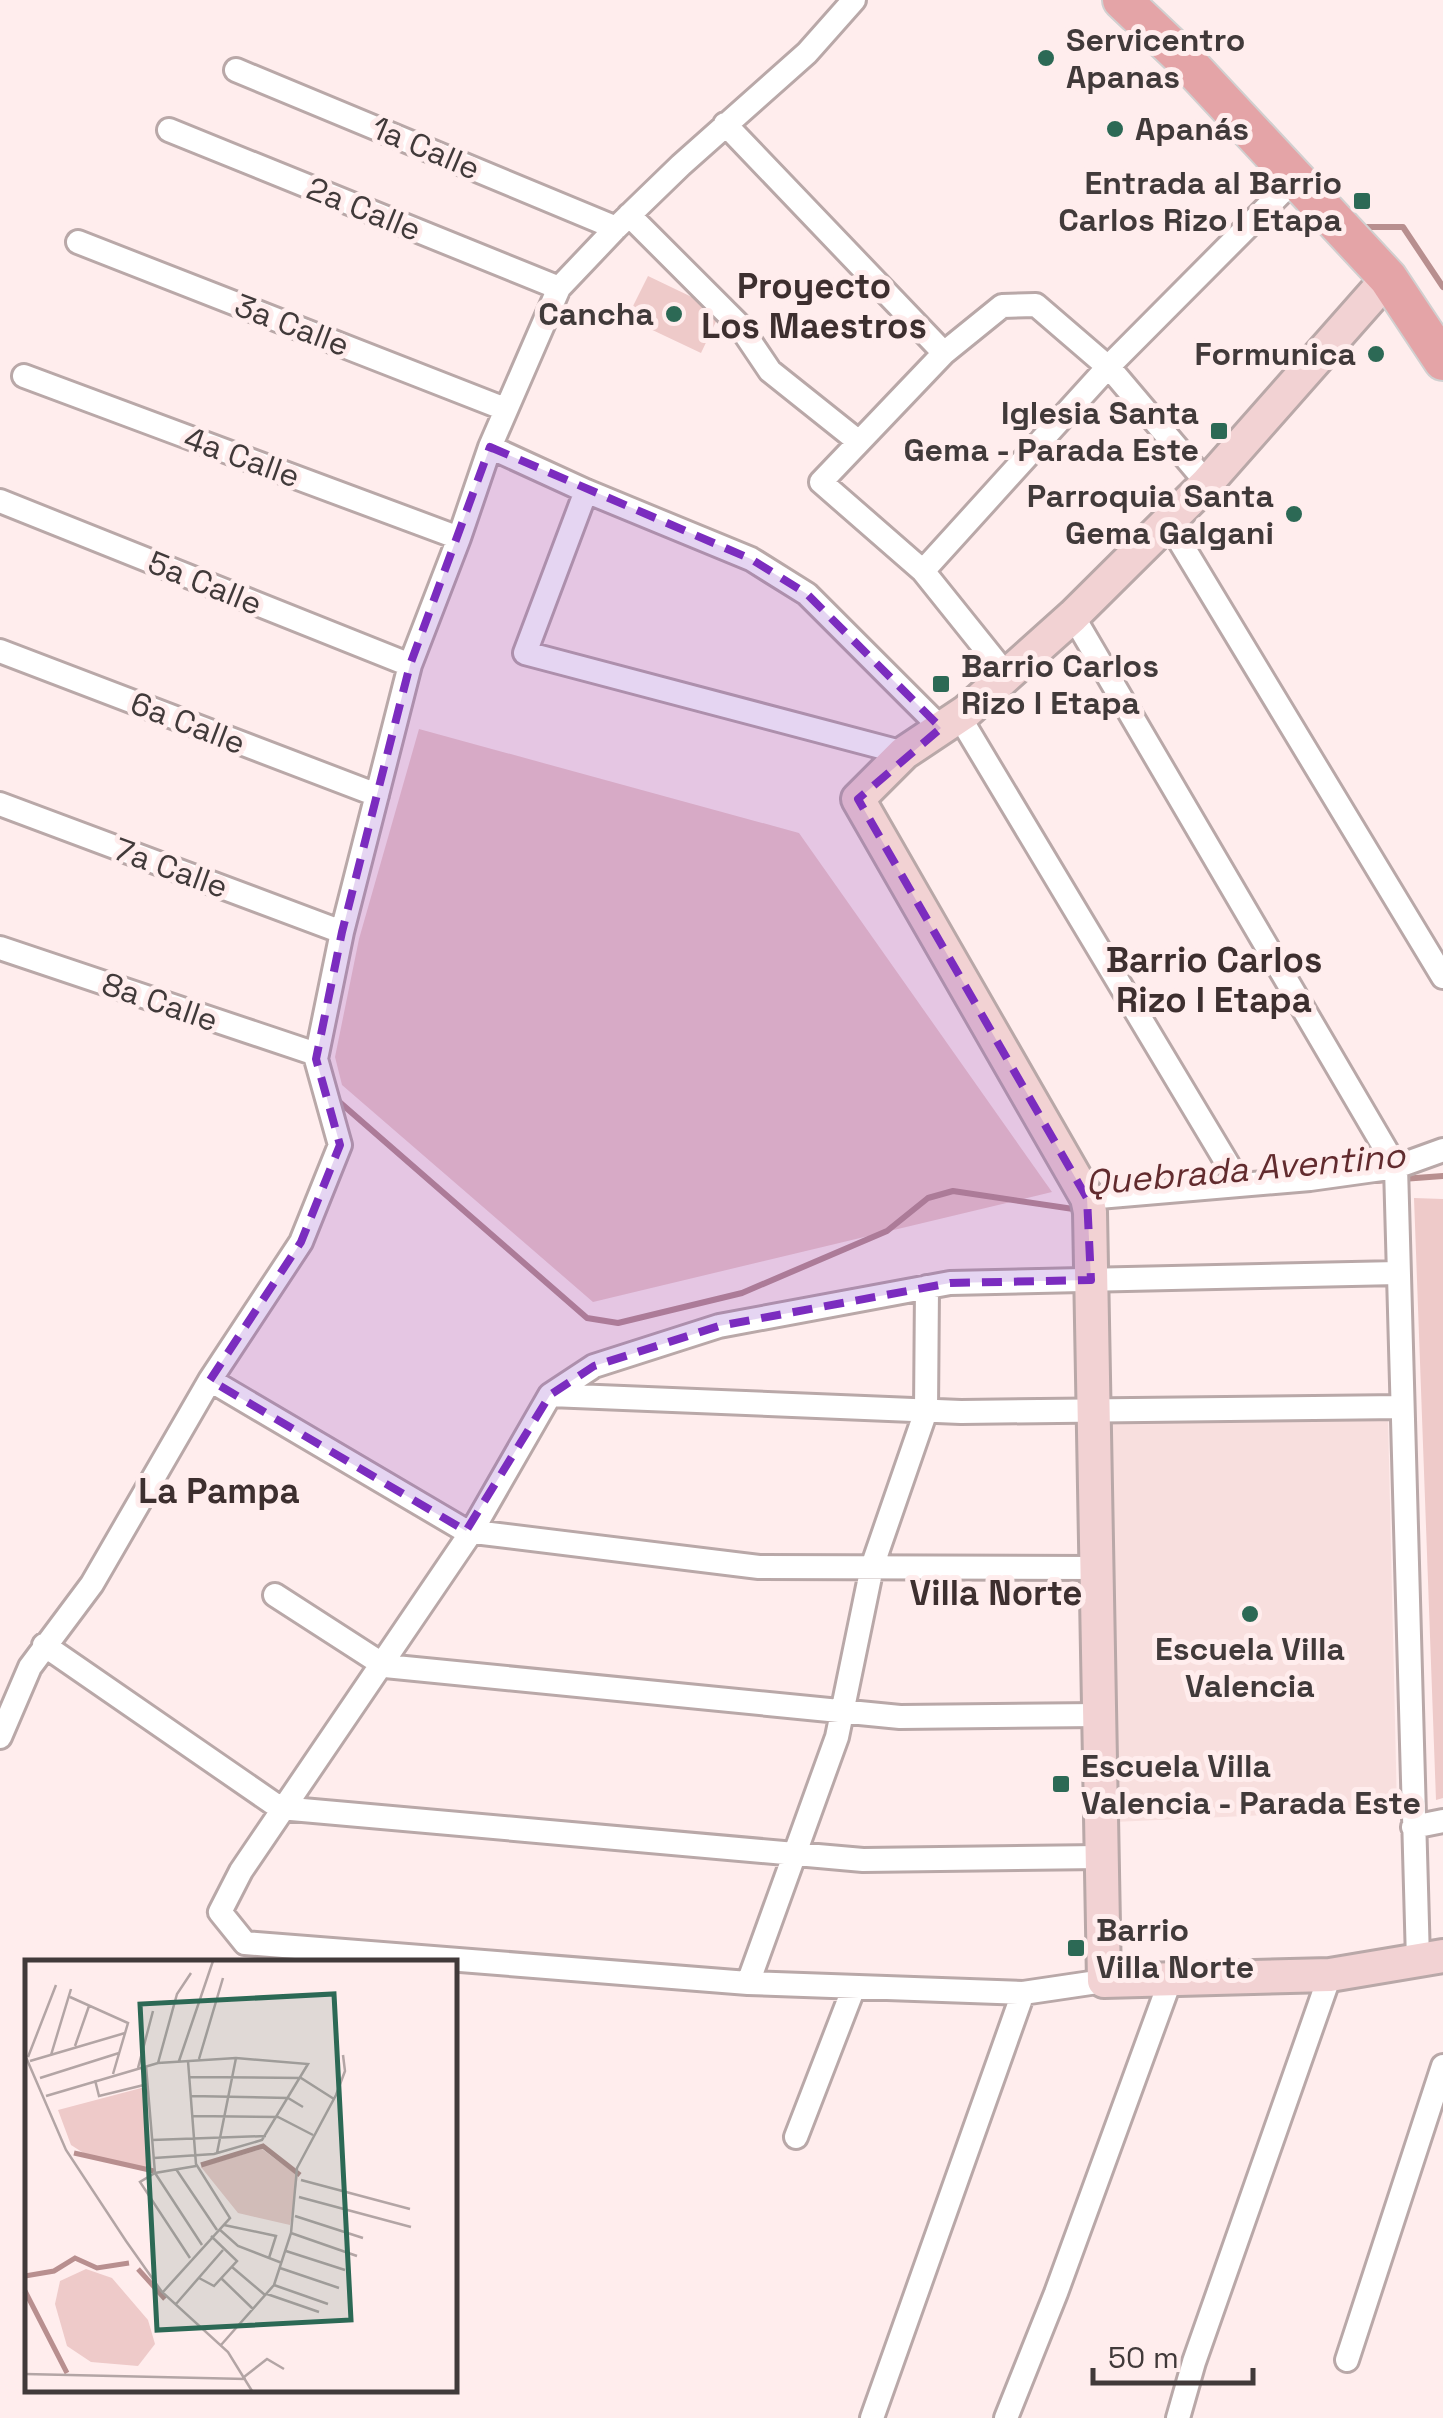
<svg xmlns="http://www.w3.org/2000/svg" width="1443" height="2418" viewBox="0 0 1443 2418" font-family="'Space Grotesk',sans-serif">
<rect width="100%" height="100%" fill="#ffeded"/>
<path fill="#f8dfde" d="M1102,1419H1388L1397,1809L1114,1822Z"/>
<path fill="#eecac9" d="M648,276L721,311L701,353L627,318Z
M419,729L799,833L1052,1192L593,1302L342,1085L335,1057L359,939Z
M1414,1198L1443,1199V1798L1436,1800Z"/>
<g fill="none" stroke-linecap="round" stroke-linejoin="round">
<path stroke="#b88f8f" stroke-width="6" d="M1359,227H1403L1443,287
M336,1099L587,1318L618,1323L742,1293L887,1231L928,1198L953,1191L1080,1210
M1375,1181L1443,1176"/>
<g stroke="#b9a8a8" stroke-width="28">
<path id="street" d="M236,70L616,228
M725,124L944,353
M169,130L559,288
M629,215L739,325L770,371L859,442
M78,242L505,409
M1108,366L1207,483
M24,376L459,538
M490,447L586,491L751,559L807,594L941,728
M586,491L525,653L904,753
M0,501L410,665
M1168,522L1443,977
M923,571L1108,367L1294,180
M1073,616L1396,1167L1418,1960
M0,651L377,795
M1008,677L923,571L821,482L944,353L1002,306L1036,305L1108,367
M959,716L1239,1183
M0,804L342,932
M0,948L316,1054V1059
M1087,1198L1310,1179L1396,1167L1443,1150
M210,1380L466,1531L759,1567L1096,1568
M550,1395L961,1412L1401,1407
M275,1595L385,1666L900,1717L1099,1715
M44,1645L280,1808L863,1860L1101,1857
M0,1737L30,1667L92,1584L210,1380L301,1242L340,1145L316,1059L342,932L410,665L459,538L490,447L559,288L616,228L681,165L807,53L854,0
M1413,1827L1443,1821
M1104,1981L1023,1993L748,1983L245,1943L220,1912L241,1871L472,1531L550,1395L594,1366L719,1326L950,1283L1398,1273
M748,1983L837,1737L872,1567L926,1411L927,1287
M796,2137L854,1987
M1347,2360L1443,2066
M872,2418L1023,1993
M1006,2418L1056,2293L1170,1981
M1178,2418L1194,2362L1330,1975"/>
</g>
<g stroke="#b9a8a8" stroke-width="38">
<path id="secondary" d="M1388,278L1207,483L1073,616L967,711L904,753L858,799L1087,1198L1090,1212L1104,1981L1330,1975L1443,1956"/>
</g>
<g stroke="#d1d0d0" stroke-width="42">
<path id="primary" d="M1122,0L1182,57L1388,278L1443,361"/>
</g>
<use href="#street" stroke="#fff" stroke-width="22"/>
<use href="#secondary" stroke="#f2d2d3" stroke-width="32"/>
<use href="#primary" stroke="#e4a4a7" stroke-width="38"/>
</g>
<path fill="#7b2cbf" fill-opacity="0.2" stroke="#7b2cbf" stroke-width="8" stroke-dasharray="20 12" stroke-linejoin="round" d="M490,447L751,559L807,594L941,728L858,799L1087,1198L1091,1280L950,1283L719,1326L594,1366L550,1395L466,1531L210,1380L301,1242L340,1145L316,1059L342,932L410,665Z"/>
<g fill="#2c6955" stroke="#ffeded" stroke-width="4">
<circle cx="1046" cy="58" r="10"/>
<circle cx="1115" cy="129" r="10"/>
<rect x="1352" y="191" width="20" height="20" rx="5"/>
<circle cx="674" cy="314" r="10"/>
<circle cx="1376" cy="354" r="10"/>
<rect x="1209" y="421" width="20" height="20" rx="5"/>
<circle cx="1294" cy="514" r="10"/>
<rect x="931" y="674" width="20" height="20" rx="5"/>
<circle cx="1250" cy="1614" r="10"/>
<rect x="1051" y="1774" width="20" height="20" rx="5"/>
<rect x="1066" y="1938" width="20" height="20" rx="5"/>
</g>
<g text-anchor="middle" stroke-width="10" stroke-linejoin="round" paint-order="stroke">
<g font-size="32" font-weight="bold" fill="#413a3a" stroke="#ffeded" text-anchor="start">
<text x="1066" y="51">Servicentro<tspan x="1066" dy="37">Apanas</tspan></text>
<text x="1135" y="140">Apanás</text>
<text x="1342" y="194" text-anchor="end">Entrada al Barrio<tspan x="1342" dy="37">Carlos Rizo I Etapa</tspan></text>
<text x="654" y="325" text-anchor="end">Cancha</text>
<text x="1356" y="365" text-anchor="end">Formunica</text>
<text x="1199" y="424" text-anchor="end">Iglesia Santa<tspan x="1199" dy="37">Gema - Parada Este</tspan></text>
<text x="1274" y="507" text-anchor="end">Parroquia Santa<tspan x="1274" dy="37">Gema Galgani</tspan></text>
<text x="961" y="677">Barrio Carlos<tspan x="961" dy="37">Rizo I Etapa</tspan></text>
<text x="1250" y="1660" text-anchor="middle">Escuela Villa<tspan x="1250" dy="37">Valencia</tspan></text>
<text x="1081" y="1777">Escuela Villa<tspan x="1081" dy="37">Valencia - Parada Este</tspan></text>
<text x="1096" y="1941">Barrio<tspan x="1096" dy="37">Villa Norte</tspan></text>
</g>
<g font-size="32" fill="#413a3a" stroke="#ffeded">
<text transform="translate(426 148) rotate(23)" y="11">1a Calle</text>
<text transform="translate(364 209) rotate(22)" y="11">2a Calle</text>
<text transform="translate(292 325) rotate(21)" y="11">3a Calle</text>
<text transform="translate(242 457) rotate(20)" y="11">4a Calle</text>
<text transform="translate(205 583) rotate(22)" y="11">5a Calle</text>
<text transform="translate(188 723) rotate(21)" y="11">6a Calle</text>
<text transform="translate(171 868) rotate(20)" y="11">7a Calle</text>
<text transform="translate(160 1002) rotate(19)" y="11">8a Calle</text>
</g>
<g font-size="35" font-weight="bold" fill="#3d2f2f" stroke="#ffeded">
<text x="814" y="298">Proyecto<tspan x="814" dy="40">Los Maestros</tspan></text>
<text x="1214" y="972">Barrio Carlos<tspan x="1214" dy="40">Rizo I Etapa</tspan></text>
<text x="219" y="1503">La Pampa</text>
<text x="996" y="1605">Villa Norte</text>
</g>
<g font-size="35" font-style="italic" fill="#622b2e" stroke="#ffeded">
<text transform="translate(1245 1169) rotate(-5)" y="12">Quebrada Aventino</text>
</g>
</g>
<g transform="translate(25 1960)">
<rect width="432" height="432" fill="#ffeded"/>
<path d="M120,127L127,208L68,199L46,185L33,150ZM237,189L273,216L265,265L213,253L176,207Z" fill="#eecac9"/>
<path d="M61,309L87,318L123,360L130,384L113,406L66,402L42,386L30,344L35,321Z" fill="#eecac9"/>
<path fill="none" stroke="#b88f8f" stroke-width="5" d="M49,193L129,211M176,205L238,186L275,215M113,309L140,339M0,316L29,311L50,298L72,308L104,303M0,331L42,413"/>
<path fill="none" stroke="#b3a5a5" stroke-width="2.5" d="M45,37L103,63L88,114M50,86L64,46M0,95L41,190L101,281L137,332L203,392L227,431M26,95L46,29M3,97L31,25M174,99L198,18M5,101L100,73M154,101L188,1M133,103L152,34L166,13M121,106L130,213L177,285M113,108L128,51M165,117L276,118L309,139M15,118L94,93M70,120L74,136L123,124M21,136L133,103L211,98L283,104L237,180L189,194L129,198M166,136L263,138L278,147M167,156L253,157L288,175M127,180L241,176M192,193L211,98M151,209L192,270M276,220L385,249M274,237L386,267M270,256L338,278M199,265L251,276L244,298M194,269L213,286L257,303M266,273L332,296M261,291L320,310M165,298L115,222L130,213L171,206M207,307L240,335M255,308L314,328M174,318L189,326L212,301L186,276M197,319L228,349M249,325L303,344M138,332L205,258L171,204L163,101M242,334L294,352M151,344L198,290M196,385L249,325L266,273L272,208L311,135L320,111L318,95M0,414L221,419M219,417L242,399L259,409"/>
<path fill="#2c6955" fill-opacity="0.15" stroke="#2c6955" stroke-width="5" d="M309,34L326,360L132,370L115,44Z"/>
<rect width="432" height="432" fill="none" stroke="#413a3a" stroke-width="5"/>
</g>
<path d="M1093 2368v15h160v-15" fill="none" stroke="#413a3a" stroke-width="5"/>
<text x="1108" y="2368" font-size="30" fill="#413a3a" stroke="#ffeded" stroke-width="8" paint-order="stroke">50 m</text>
</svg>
